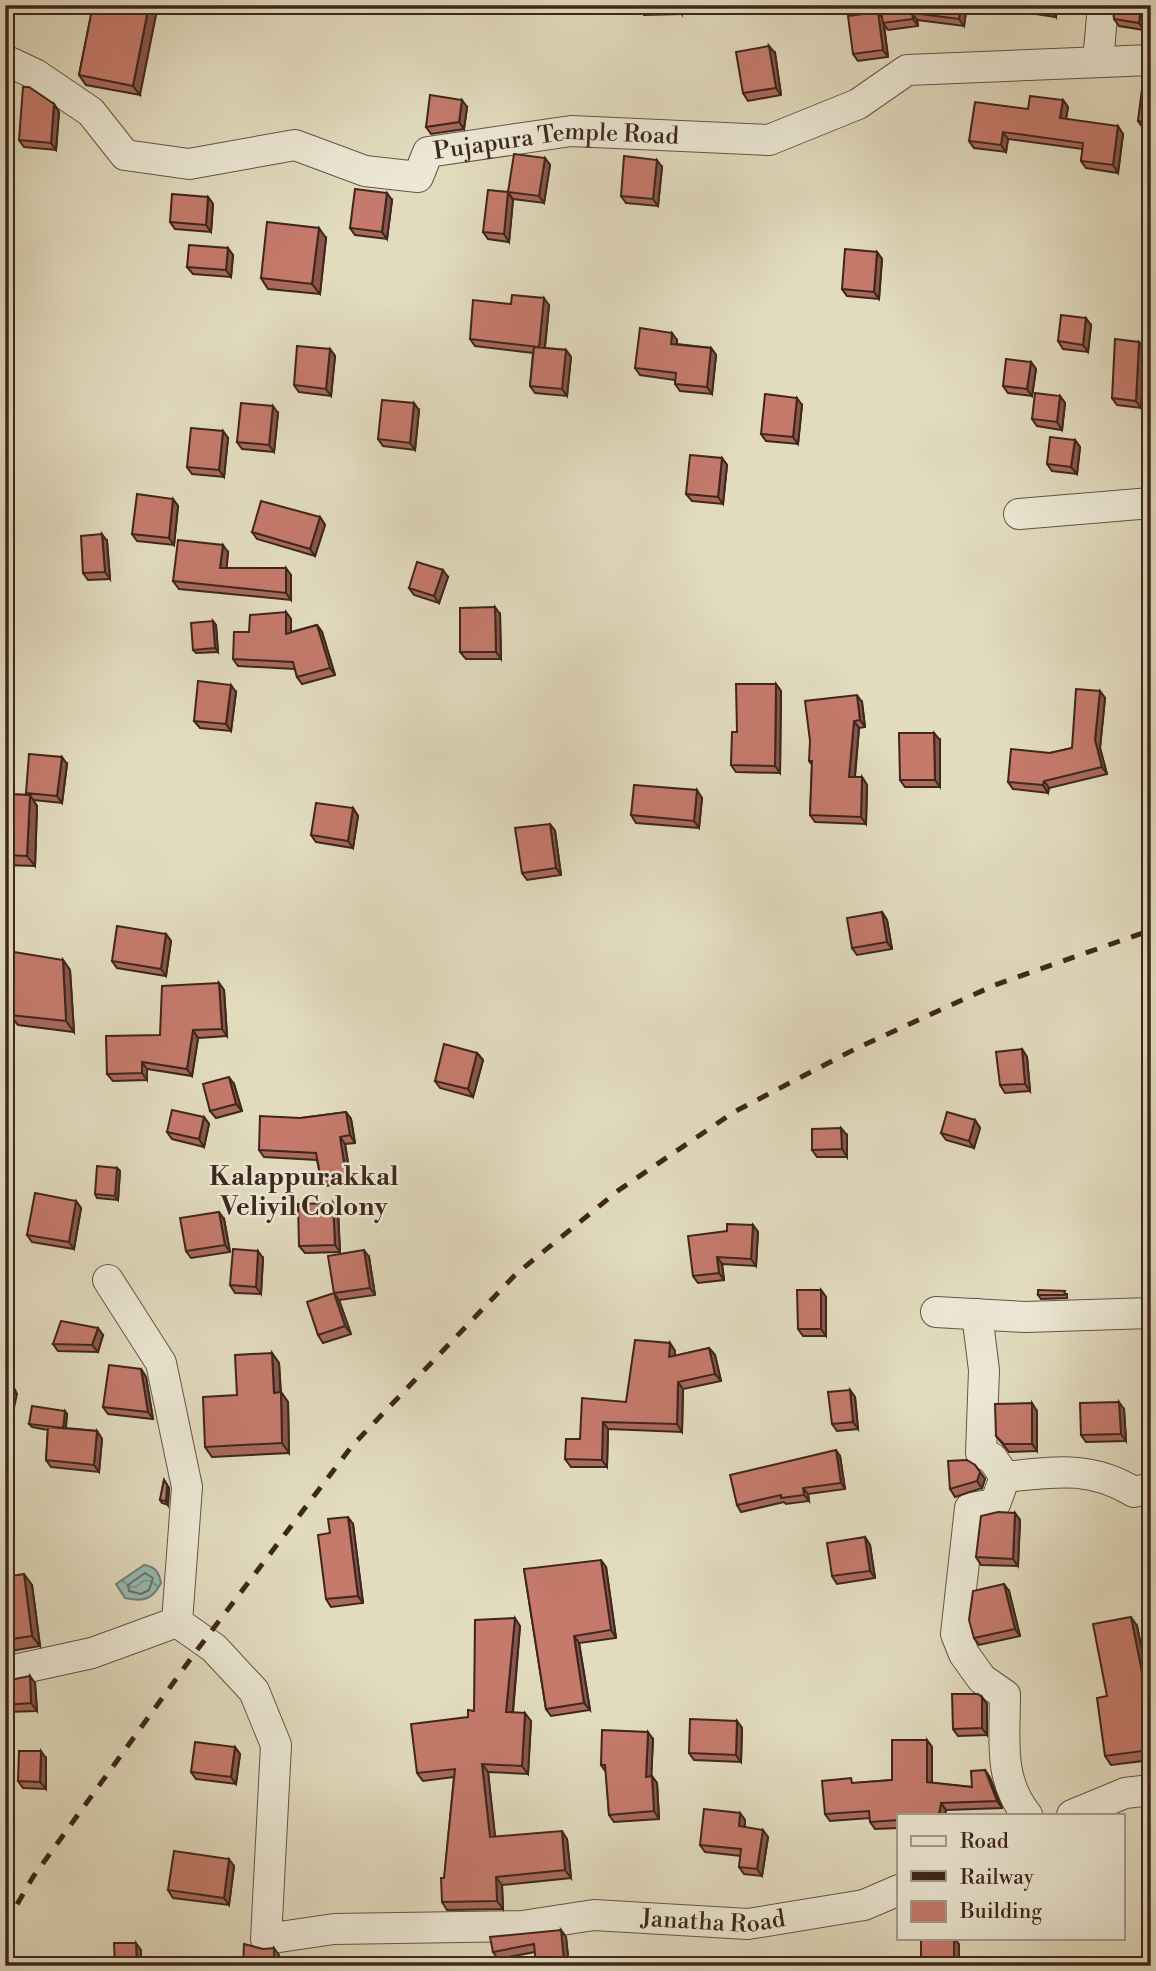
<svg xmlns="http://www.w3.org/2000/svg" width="1156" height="1971" viewBox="0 0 1156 1971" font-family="'Libre Bodoni',serif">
<defs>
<pattern id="water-waves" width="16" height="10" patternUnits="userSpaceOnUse" patternTransform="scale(1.75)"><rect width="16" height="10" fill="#95bbb3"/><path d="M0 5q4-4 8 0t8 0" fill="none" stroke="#7b9891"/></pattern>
</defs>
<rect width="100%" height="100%" fill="#e2dbbe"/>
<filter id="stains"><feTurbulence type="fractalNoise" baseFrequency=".00286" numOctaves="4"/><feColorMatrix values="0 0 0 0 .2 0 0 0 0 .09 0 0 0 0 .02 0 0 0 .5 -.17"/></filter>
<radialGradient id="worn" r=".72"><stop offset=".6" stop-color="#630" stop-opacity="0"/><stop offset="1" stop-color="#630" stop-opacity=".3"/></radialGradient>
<path fill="url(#water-waves)" stroke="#727f77" stroke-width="2" d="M144,1565C156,1567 159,1572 161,1583C152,1600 144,1602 125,1598L116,1584Z"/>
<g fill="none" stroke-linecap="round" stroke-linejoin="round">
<path stroke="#697068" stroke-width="2" d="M145,1573L153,1578L149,1590L141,1594L129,1591L128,1585Z"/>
<g stroke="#665344" stroke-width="32">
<g id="minor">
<path id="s1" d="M5,60L35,74L91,112L125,155L189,164L295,145L365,171L418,177L428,152L571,131L769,140L858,104L907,70L1151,60"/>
<path d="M1098,62L1103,5"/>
<path d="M1019,514L1151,503"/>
<path id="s2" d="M108,1280L161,1363L187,1487L177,1622L214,1648L254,1691L276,1745L266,1939L334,1929L522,1926L594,1915L748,1924L864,1905L899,1890"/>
<path d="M936,1312L1025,1317L1151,1313"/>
<path d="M977,1314L984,1370L981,1453L992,1458L1005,1477"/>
<path d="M5,1672L92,1653L177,1622"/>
<path d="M1027,1815C998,1779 1005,1739 1005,1695L982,1679L964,1654L956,1634L970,1508L995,1504L1005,1477C1054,1472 1090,1465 1134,1492L1151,1488"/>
<path d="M1072,1815L1125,1793L1151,1790"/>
</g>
</g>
<use href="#minor" stroke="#ece8d5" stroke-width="30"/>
<path stroke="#3d261c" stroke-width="5" stroke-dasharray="12 12" stroke-linecap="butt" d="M5,1925L33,1877L197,1650L352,1446L516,1274L619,1190L734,1112L857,1048L995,985L1151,930"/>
</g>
<path fill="#a9695d" stroke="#3d261c" stroke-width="2" d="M93,5L140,95L86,85L79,75Z
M639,5H720V7L682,9V14L644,15L639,7Z
M880,5H967L964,26L917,20L918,26L888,30L884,24L888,57L858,61L853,54L882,18Z
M1018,5H1057L1056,17L1023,12Z
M1113,5H1148L1144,30L1119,26L1114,19Z
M775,53L781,95L748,101L743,93Z
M1151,82V129L1143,128L1138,121Z
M1063,100L1068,107L1066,119L1123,134L1118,173L1086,168L1081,161L1083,149L1008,139L1006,152L974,148L969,141L1028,109Z
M54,104L59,112L56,150L24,147L19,140Z
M467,107L464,129L431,134L426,127Z
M545,158L550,165L544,203L513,199L508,192Z
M662,167L658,206L626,203L621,196Z
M508,192L513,200L509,242L488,239L483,232Z
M208,197L213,204L211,232L175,229L170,222Z
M392,200L387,239L355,235L350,228Z
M326,238L320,294L268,289L261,278Z
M877,252L882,259L879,299L847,296L842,289Z
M233,255L231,277L193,274L187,267Z
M511,304L549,305L545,348L566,350L571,357L567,396L535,393L530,386L533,353L475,346L470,339Z
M1091,325L1088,352L1063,349L1058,341Z
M677,340V344L711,348L716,355L712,394L680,391L675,384V380L640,375L635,368Z
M330,349L335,356L331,396L299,392L294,385Z
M1145,349L1141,408L1117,405L1112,398Z
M1031,362L1036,369L1032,396L1008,393L1003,386Z
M1060,396L1065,403L1062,430L1037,426L1032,419Z
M802,405L798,444L766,441L761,434Z
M419,410L415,450L383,446L378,439Z
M278,413L274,452L242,449L237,442Z
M223,431L228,438L224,477L192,474L187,467Z
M1075,440L1080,447L1077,474L1052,471L1047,464Z
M722,458L727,465L723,504L692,501L686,494Z
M173,499L178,506L174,545L137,541L132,534Z
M320,517L325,525L315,556L257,539L252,532Z
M107,541L110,579L88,580L83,573Z
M228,552L226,568L291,575V600L179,589L173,581Z
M448,577L439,603L414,595L409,588Z
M286,612L291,619V632L317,625L322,632L335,675L302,684L297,677L295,669L238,666L233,659L249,632Z
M500,614L501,659H466L460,652Z
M213,621L216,625L218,652L196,653L193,650Z
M776,684L781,691L780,773L736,772L731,765L737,732Z
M1100,691L1105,698L1100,748L1107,774L1049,788L1048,793L1013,789L1008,782L1050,753L1072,748Z
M236,692L231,731L200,728L194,721Z
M862,702L865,727L859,728L855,777H862L867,785L866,824L815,822L810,815L812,765L809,761Z
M940,740V787H905L900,780Z
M67,764L62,803L33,800L37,806L35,866L5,865V794L27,795L26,793Z
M702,798L699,828L636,823L631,815Z
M353,808L358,816L353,848L316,842L311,835Z
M550,824L555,831L561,875L527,880L522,873Z
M882,912L887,920L892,949L857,955L852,948Z
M166,934L171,941L166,976L117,968L112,961Z
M63,960L70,970L74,1032L18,1025L10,1015Z
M219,983L224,990L227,1036L198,1038L192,1076L147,1069V1080L113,1081L107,1074L160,1035Z
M1022,1049L1027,1057L1030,1091L1005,1093L1000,1085Z
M477,1053L483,1060L473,1097L440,1088L435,1081Z
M234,1084L242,1111L216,1118L210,1111Z
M5,1112L13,1119V1143H5Z
M346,1112L351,1119L355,1143L345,1144L351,1182L326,1186L321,1179L317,1160L264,1157L259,1150L301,1118Z
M204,1117L209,1124L204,1147L172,1139L167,1132Z
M975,1120L980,1128L974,1148L946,1140L941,1133Z
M847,1135V1157H817L812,1150Z
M117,1168L120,1171L118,1200L97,1198L95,1194Z
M76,1201L81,1208L74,1249L32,1242L27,1235Z
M333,1203L338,1211L340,1252L305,1253L299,1246Z
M224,1219L230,1252L191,1258L186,1251Z
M753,1225L758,1232L756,1266L722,1264L724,1280L698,1283L693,1276L727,1231Z
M369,1257L375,1295L339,1300L351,1334L323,1343L318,1335L334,1293Z
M263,1258L261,1294L235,1293L230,1285Z
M821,1290L826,1297V1336H803L798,1329Z
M1067,1294V1298L1041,1299L1038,1295Z
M103,1335L98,1352L58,1351L53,1344Z
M670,1343L675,1351V1356L709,1348L715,1355L721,1381L683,1389L682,1432L608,1429L607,1467H571L565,1459L580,1439L626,1402Z
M272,1353L279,1363L281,1392L288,1402L289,1453L212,1457L205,1447L237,1395Z
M141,1369L146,1377L153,1419L108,1414L103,1407Z
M850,1390L855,1397L858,1429L837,1431L832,1424Z
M1124,1409L1126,1441L1086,1442L1081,1435Z
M65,1411L67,1414L66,1428L97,1431L102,1439L99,1472L51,1467L46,1460L48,1430L32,1427L29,1424Z
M1037,1411V1451L1009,1452L996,1436Z
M840,1456L845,1489L808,1494L809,1501L786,1504L784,1502L741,1512L737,1505Z
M975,1465L985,1479L982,1488L955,1497L950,1489Z
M164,1480L169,1488L168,1505L162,1503L160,1500Z
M1015,1513L1020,1520L1018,1566L981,1565L976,1557Z
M353,1524L363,1603L331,1607L326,1599L330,1533Z
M865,1537L870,1545L875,1578L837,1584L832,1576Z
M606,1567L616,1638L579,1643L590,1710L551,1716L546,1709L524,1569Z
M5,1577L32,1585L40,1646L5,1652Z
M1009,1591L1020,1636L979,1645L974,1638Z
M520,1626L513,1713L531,1721L528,1774L488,1772L495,1837L567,1839L571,1878L502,1885L503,1909L447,1910L442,1902L454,1777L423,1781L417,1773L474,1711Z
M1137,1626L1150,1692L1151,1760L1111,1765L1105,1756L1107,1696Z
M5,1681L35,1683L37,1711L6,1712Z
M982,1697L987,1704V1735L958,1736L953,1729Z
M737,1721L742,1728L741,1762L694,1760L689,1753Z
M653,1739L651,1776L657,1783L659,1819L614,1822L609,1815L606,1772L601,1765Z
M927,1740L932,1747V1783L972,1787L985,1770L990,1778L1002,1808L946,1810L945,1815H899V1828L875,1829L870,1822V1818L830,1821L825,1814L855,1783L892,1780Z
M235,1747L240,1754L236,1784L196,1779L191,1772Z
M46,1758V1789L23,1788L18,1781Z
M740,1813L745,1820V1827L768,1837L762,1876L744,1874L739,1867L741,1856L705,1852L700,1845Z
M234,1866L229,1905L173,1898L168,1890Z
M561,1930L566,1937L569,1966H538L536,1963L535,1952L498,1959L493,1952Z"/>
<path fill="#8a554c" stroke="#3d261c" stroke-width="2" d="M149,5H158L140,95L133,86Z
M677,5H680L682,9V14Z
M961,5H967L964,26L959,19Z
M1051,5H1057L1056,17L1051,9Z
M1141,5H1148L1144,30L1139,23Z
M878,12L883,19L888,57L883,50Z
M912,13L917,20L918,26L913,19Z
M769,46L775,53L781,95L776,88Z
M462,100L467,107L464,129L459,122Z
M1063,100L1068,107L1065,125L1060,118Z
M54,104L59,112L56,150L51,143Z
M1118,126L1123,134L1118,173L1113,165Z
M1003,132L1008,139L1006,152L1001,145Z
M545,158L550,165L544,203L539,196Z
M657,160L662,167L658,206L653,199Z
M508,192L513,200L509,242L504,234Z
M387,193L392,200L387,239L382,232Z
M208,197L213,204L211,232L206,225Z
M319,228L326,238L320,294L312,284Z
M228,248L233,255L231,277L226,270Z
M877,252L882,259L879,299L874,292Z
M544,298L549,305L544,354L539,347Z
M1086,318L1091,325L1088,352L1083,345Z
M672,333L677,340L676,351L671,344Z
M1139,342L1145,349L1141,408L1136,401Z
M711,348L716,355L712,394L707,387Z
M330,349L335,356L331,396L326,389Z
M566,350L571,357L567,396L562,389Z
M1031,362L1036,369L1032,396L1027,389Z
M1060,396L1065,403L1062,430L1057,422Z
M797,398L802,405L798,444L793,437Z
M414,403L419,410L415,450L410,443Z
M273,406L278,413L274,452L269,445Z
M223,431L228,438L224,477L219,470Z
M1075,440L1080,447L1077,474L1071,467Z
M722,458L727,465L723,504L718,497Z
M173,499L178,506L174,545L169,538Z
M320,517L325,525L315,556L310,549Z
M102,534L107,541L110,579L105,572Z
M223,545L228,552L226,576L220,568Z
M286,568L291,575V600L286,593Z
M443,570L448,577L439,603L434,596Z
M495,607L500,614L501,659L496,652Z
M286,612L291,619V641L286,634Z
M213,621L216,625L218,652L215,648Z
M317,625L322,632L335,675L330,668Z
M776,684L781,691L780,773L775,766Z
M231,685L236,692L231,731L226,724Z
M1100,691L1105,698L1100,748L1107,774L1102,767L1095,740Z
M857,695L862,702L865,727L860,720Z
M854,721L859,728L854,784L849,777Z
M934,733L940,740V787L935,780Z
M62,757L67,764L62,803L57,796Z
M862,777L867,785L866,824L861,817Z
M1044,781L1049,788L1048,793L1043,785Z
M697,790L702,798L699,828L694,821Z
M30,795L37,806L35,866L27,856Z
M353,808L358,816L353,848L348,841Z
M550,824L555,831L561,875L556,868Z
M882,912L887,920L892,949L887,942Z
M166,934L171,941L166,976L161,969Z
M63,960L70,970L74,1032L66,1021Z
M219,983L224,990L227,1036L222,1029Z
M193,1030L198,1038L192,1076L187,1069Z
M1022,1049L1027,1057L1030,1091L1025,1084Z
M477,1053L483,1060L473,1097L468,1089Z
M142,1062L147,1069V1080L142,1073Z
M229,1077L234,1084L242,1111L236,1104Z
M8,1112L13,1119V1143L8,1136Z
M346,1112L351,1119L355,1143L350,1135Z
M204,1117L209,1124L204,1147L199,1139Z
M975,1120L980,1128L974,1148L969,1141Z
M841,1128L847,1135V1157L842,1149Z
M340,1137L345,1144L351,1182L346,1175Z
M117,1168L120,1171L118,1200L115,1196Z
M76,1201L81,1208L74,1249L69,1242Z
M333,1203L338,1211L340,1252L335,1245Z
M219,1212L224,1219L230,1252L225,1245Z
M753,1225L758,1232L756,1266L751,1259Z
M364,1250L369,1257L375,1295L370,1288Z
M258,1251L263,1258L261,1294L256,1287Z
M717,1257L722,1264L724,1280L719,1273Z
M821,1290L826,1297V1336L821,1329Z
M334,1293L339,1300L351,1334L345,1326Z
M98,1328L103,1335L98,1352L92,1345Z
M670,1343L675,1351L674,1364L669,1357Z
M709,1348L715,1355L721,1381L715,1374Z
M272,1353L279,1363L281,1403L274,1393Z
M141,1369L146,1377L153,1419L148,1412Z
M678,1382L683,1389L682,1432L677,1424Z
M15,1390L17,1394L12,1417L9,1414Z
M850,1390L855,1397L858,1429L853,1422Z
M281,1392L288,1402L289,1453L282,1443Z
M1119,1402L1124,1409L1126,1441L1121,1434Z
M1032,1403L1037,1411V1451L1032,1444Z
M65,1411L67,1414L65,1432L63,1428Z
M603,1422L608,1429L607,1467L602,1460Z
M97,1431L102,1439L99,1472L94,1465Z
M836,1450L840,1456L845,1489L841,1483Z
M980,1472L985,1479L982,1488L977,1481Z
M167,1485L169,1488L168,1505L166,1501Z
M803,1488L808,1494L809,1501L804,1495Z
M1015,1513L1020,1520L1018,1566L1013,1559Z
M348,1517L353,1524L363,1603L358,1596Z
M865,1537L870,1545L875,1578L870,1571Z
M601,1560L606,1567L616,1638L611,1630Z
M24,1574L32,1585L40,1646L32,1636Z
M1004,1584L1009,1591L1020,1636L1015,1629Z
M1131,1617L1137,1626L1151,1694L1146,1692Z
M515,1618L520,1626L512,1720L506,1712Z
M574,1636L579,1643L590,1710L584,1703Z
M30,1676L35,1683L37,1711L31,1703Z
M982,1697L987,1704V1735L982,1728Z
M525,1713L531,1721L528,1774L522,1766Z
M737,1721L742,1728L741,1762L736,1755Z
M1147,1729L1151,1734V1751L1150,1750Z
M648,1732L653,1739L651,1784L646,1777Z
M927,1740L932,1747V1789L927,1782Z
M235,1747L240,1754L236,1784L231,1777Z
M41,1751L46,1758V1789L40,1782Z
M482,1764L488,1772L496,1845L490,1837Z
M985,1770L990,1778L1002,1808L997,1801Z
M652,1776L657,1783L659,1819L654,1811Z
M941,1803L946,1810L945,1815H939Z
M740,1813L745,1820L744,1834L739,1826Z
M763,1830L768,1837L762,1876L757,1869Z
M562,1831L567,1839L571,1878L565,1870Z
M229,1859L234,1866L229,1905L224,1898Z
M496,1877L502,1885L503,1909L497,1901Z
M561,1930L566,1937L569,1966H568L564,1961Z
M954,1938L959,1944V1966H954Z
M136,1943L141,1950V1966H137Z
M274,1948L279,1955V1966H274Z"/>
<path fill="#c57a6c" stroke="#3d261c" stroke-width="2" d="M93,5H149L133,86L79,75Z
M639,5H677V7H639Z
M880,5H961L959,19L912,13L913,19L883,23Z
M1020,5H1051V9Z
M1113,5H1141L1139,23L1114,19Z
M878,12L883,50L853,54L848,16Z
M769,46L776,88L743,93L736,52Z
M1143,81L1151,82V122L1138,121Z
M23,87H29L54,104L51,143L19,140Z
M430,95L462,100L459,122L426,127Z
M1030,96L1063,100L1060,118L1118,126L1113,165L1081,161L1083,143L1003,132L1001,145L969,141L975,102L1028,109Z
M514,154L545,158L539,196L508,192Z
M624,156L657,160L653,199L621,196Z
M355,189L387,193L382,232L350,228Z
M488,190L508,192L504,234L483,232Z
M172,194L208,197L206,225L170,222Z
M267,222L319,228L312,284L261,278Z
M189,245L228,248L226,270L187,267Z
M845,249L877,252L874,292L842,289Z
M1150,267H1151V294L1147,293Z
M512,295L544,298L539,347L470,339L473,300L511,304Z
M1061,315L1086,318L1083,345L1058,341Z
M640,328L672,333L671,344L711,348L707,387L675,384L676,373L635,368Z
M1115,339L1139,342L1136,401L1112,398Z
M297,346L330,349L326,389L294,385Z
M534,347L566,350L562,389L530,386Z
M1006,359L1031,362L1027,389L1003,386Z
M1035,393L1060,396L1057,422L1032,419Z
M765,394L797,398L793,437L761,434Z
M382,400L414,403L410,443L378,439Z
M241,403L273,406L269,445L237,442Z
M191,428L223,431L219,470L187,467Z
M1050,437L1075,440L1071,467L1047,464Z
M690,455L722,458L718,497L686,494Z
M137,494L173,499L169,538L132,534Z
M261,501L320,517L310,549L252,532Z
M102,534L105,572L83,573L81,536Z
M178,540L223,545L220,568H286V593L173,581Z
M417,562L443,570L434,596L409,588Z
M495,607L496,652H460V608Z
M286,612V634L317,625L330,668L297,677L293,662L233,659L234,632H249L250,615Z
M213,621L215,648L193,650L191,623Z
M198,681L231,685L226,724L194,721Z
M736,684H776L775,766L731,765L732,732H737Z
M1076,689L1100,691L1095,740L1102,767L1044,781L1043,785L1008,782L1011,749L1050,753L1072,748Z
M857,695L860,720L854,721L849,777H862L861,817L810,815L812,761H809L810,741L805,701Z
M899,733H934L935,780H900Z
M29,754L62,757L57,796L26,793Z
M634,785L697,790L694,821L631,815Z
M5,794L30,795L27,856L5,855Z
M316,803L353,808L348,841L311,835Z
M550,824L556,868L522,873L515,828Z
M882,912L887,942L852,948L847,918Z
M117,926L166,934L161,969L112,961Z
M14,952L63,960L66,1021L10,1015Z
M219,983L222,1029L193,1030L187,1069L142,1062V1073L107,1074L106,1036L160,1035L162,986Z
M444,1044L477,1053L468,1089L435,1081Z
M1022,1049L1025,1084L1000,1085L996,1052Z
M229,1077L236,1104L210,1111L203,1084Z
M172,1110L204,1117L199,1139L167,1132Z
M5,1112H8V1136H5Z
M346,1112L350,1135L340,1137L346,1175L321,1179L316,1153L259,1150L260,1116L301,1118Z
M947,1112L975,1120L969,1141L941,1133Z
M841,1128L842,1149L812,1150V1129Z
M97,1166L117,1168L115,1196L95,1194Z
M35,1193L76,1201L69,1242L27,1235Z
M333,1203L335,1245L299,1246L298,1204Z
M219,1212L225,1245L186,1251L180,1218Z
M727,1224L753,1225L751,1259L717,1257L719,1273L693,1276L688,1236L727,1231Z
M233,1249L258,1251L256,1287L230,1285Z
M364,1250L370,1288L334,1293L328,1256Z
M797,1290H821V1329H798Z
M1038,1290L1065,1291L1064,1295H1038Z
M334,1293L345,1326L318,1335L307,1302Z
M61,1321L98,1328L92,1345L53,1344Z
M635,1340L670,1343L669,1357L709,1348L715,1374L678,1382L677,1424L603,1422L602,1460L565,1459L566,1439H580L582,1398L626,1402Z
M272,1353L274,1393L281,1392L282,1443L205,1447L203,1397L237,1395L235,1355Z
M109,1365L141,1369L148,1412L103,1407Z
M5,1388L15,1390L9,1414L5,1413Z
M850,1390L853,1422L832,1424L828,1392Z
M1119,1402L1121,1434L1081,1435L1080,1403Z
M1032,1403V1444H1004L996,1436L995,1404Z
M32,1406L65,1411L63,1428L29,1424Z
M48,1427L97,1431L94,1465L46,1460Z
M836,1450L841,1483L803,1488L804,1495L781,1498V1495L737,1505L730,1475Z
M967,1460L975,1465L980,1472L977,1481L950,1489L948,1461Z
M164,1480L167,1485L166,1501L160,1500Z
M998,1512L1015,1513L1013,1559L976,1557L981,1516Z
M348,1517L358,1596L326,1599L318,1535L330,1533L328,1519Z
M865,1537L870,1571L832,1576L827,1543Z
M601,1560L611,1630L574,1636L584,1703L546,1709L524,1569Z
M24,1574L32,1636L5,1640V1577Z
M1004,1584L1015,1629L974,1638L969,1620L973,1591Z
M1131,1617L1146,1692H1151V1729H1147L1150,1750L1105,1756L1097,1698L1107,1696L1093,1624Z
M515,1618L506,1712L525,1713L522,1766L482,1764L490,1837L562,1831L565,1870L496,1877L497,1901L442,1902L441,1878H444L455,1769L417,1773L411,1724L468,1717V1710L474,1711L475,1620Z
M30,1676L31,1703L5,1705V1681Z
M952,1694H978L982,1697V1728L953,1729Z
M690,1719L737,1721L736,1755L689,1753Z
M602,1730L648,1732L646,1777L652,1776L654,1811L609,1815L605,1765H601Z
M892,1740H927V1782L972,1787L971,1771L985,1770L997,1801L941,1803L939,1815H899V1820L870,1822L869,1811L825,1814L822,1781L851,1778L852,1783L892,1780Z
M195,1742L235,1747L231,1777L191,1772Z
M19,1751H41L40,1782L18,1781Z
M704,1809L740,1813L739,1826L763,1830L757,1869L739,1867L741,1849L700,1845Z
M174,1851L229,1859L224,1898L168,1890Z
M561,1930L564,1961L536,1963L534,1944L493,1952L490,1937Z
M921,1938H954V1966H921Z
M114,1943H136L137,1966H115Z
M244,1944L263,1949L274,1948V1966H243Z"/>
<g text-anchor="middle" stroke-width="5" stroke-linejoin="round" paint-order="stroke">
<g font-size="24" fill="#3d261c" stroke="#ece8d5">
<text dy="8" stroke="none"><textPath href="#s1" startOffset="612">Pujapura Temple Road</textPath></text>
<text dy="8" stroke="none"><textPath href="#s2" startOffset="1166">Janatha Road</textPath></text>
</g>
<g font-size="26" font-weight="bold" fill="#3d261c" stroke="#ece8d5">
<text x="304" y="1185">Kalappurakkal<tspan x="304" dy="30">Veliyil Colony</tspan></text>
</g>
</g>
<rect width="1156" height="1971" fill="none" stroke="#e2dbbe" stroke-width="28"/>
<rect x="7" y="7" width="1142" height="1957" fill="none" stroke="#3d261c" stroke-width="3.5"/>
<rect x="14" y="14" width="1128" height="1943" fill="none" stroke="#3d261c" stroke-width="2"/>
<rect x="897" y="1814" width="228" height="126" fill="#ece8d5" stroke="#a69a8b" stroke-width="2"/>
<rect x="911" y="1836" width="35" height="10" fill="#ece8d5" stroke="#a69a8b" stroke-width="2"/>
<text x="960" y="1848" font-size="21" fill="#3d261c">Road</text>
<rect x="911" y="1871" width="35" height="10" fill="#3d261c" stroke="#a69a8b" stroke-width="2"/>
<text x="960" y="1884" font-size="21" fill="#3d261c">Railway</text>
<rect x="911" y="1901" width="35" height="21" fill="#c57a6c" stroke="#a69a8b" stroke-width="2"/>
<text x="960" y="1918" font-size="21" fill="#3d261c">Building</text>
<rect width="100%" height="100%" filter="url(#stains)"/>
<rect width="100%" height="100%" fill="url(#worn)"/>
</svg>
